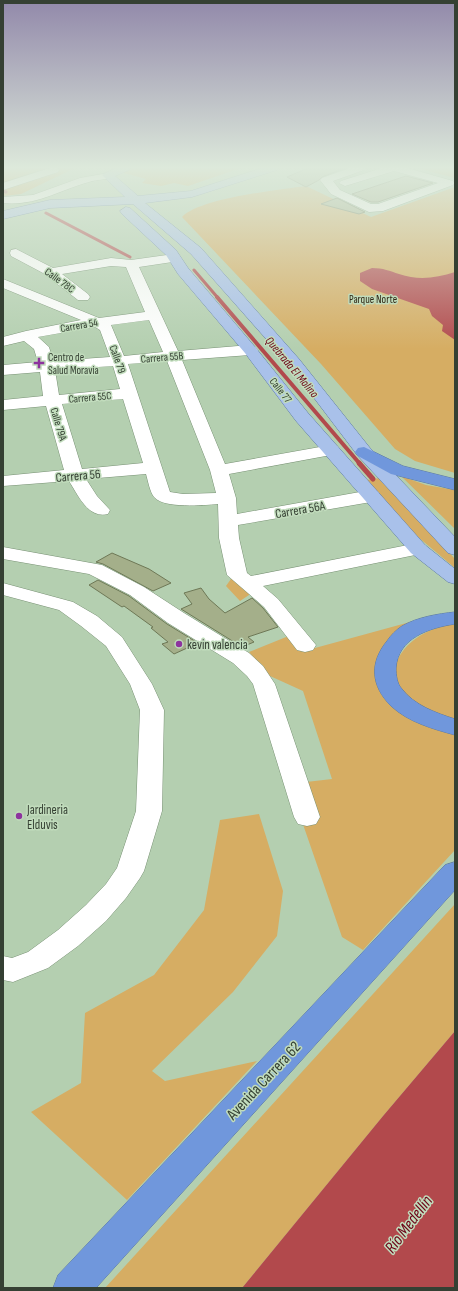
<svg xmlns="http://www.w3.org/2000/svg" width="458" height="1291" viewBox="0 0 458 1291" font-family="'Sofia Sans Condensed',sans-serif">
<rect width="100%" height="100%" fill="#b4cfb0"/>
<path fill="#d6ad63" d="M3,168H75L21,194L3,196Z
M125,168H241L188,186L174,183L161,186L142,183L146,179L117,171Z
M417,168H455V178Z
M306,186L371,217L455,187V473L415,461L395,449L321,364L182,217C200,198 278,190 306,186Z
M401,476L426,485L455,490V529Z
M380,478L455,559V568L418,537L366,480Z
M233,576L255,591L240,601L226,586Z
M421,619L390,637L376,661L378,683L455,730V850L363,950L342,937L289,784L332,779L303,691L270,676L249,652L301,631L315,648Z
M445,625H455V722C438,715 404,703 395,687C391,680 393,670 396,663C406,641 423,632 445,625Z
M259,814L283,891L277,936L233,992L152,1071L165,1081L257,1061L127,1200L31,1112L81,1083L85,1013L154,975L204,910L220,820Z
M455,904V1031L383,1116L242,1288H105Z"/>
<path fill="#b2494c" d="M372,268C383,268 390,271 399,274C419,281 436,278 455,272V340L442,331L443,325L432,316L429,309L372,289L360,281V273Z
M455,1031V1288H242L383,1116Z"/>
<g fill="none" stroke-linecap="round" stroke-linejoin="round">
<path stroke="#b2494c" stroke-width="3" d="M3,191L6,192
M46,213L130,257
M194,270L218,298"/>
<path stroke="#b2494c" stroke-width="4" d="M217,297L360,464"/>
<path stroke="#b2494c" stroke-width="5" d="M359,463L373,479"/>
</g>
<path fill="#a4af8a" stroke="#6e7856" d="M308,168H345L322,177L319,180L306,187L287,177Z
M406,176L433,183L378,202H371L352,194Z
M337,198L365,212L359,214L321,204Z
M112,553L149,569L171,583L153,591L103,564L96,562Z
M98,580L129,596L167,624L198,643L174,654L162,644L168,642L151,628L153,627L124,606L122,607L89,585Z
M201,588L209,599L225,613L252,598L263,608L278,627L248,637L254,642L242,647L181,609L192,604L184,593Z"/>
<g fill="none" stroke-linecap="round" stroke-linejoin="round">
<g stroke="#789174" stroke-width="1">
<path id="minor" d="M50,168H58L59,170L58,172L3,190V183Z
M350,168H365L364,170L333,181L340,190L371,204H378L438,183L394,171L345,186L339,183L341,181L382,168H407L453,181L455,183L453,185L383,211L369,212L331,194L320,180L322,178Z
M109,173L115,176L113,178C105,180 97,179 89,182C57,191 37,206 3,203V197L33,195L80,178Z
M16,249L53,268L111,258L131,260L174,254L179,255L180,258L179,261L139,267L178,351L250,345L255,347L258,350L255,353L250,355L182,360L225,464L331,445L337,446L340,450L337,454L331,455L229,474L236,498L237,514L371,490L378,492L380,496L378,500L371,502L238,525L239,538L247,573L251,576L418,543L425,545L428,549L425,553L263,586L278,599L316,645L313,650L305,652L297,650L264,607L227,575L219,538L218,504C204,505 164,509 154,497C150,492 148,481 146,474L86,479L97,496L110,510L108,514C88,519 78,495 69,481L3,486V476L64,470L46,406L3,410V400L43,396L40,372L3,375V365L38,362L34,349L24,341L3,346V337L26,331L81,320L3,288V279L99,318L145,312L126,267L111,266L62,274L88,294L90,297L88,300H78L43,273L11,256L10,253L11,250ZM149,320L163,352L124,356L111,325ZM95,327L100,330L110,357L53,361L49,347L38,337ZM167,361L210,470L216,493L183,494L170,492L128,364ZM113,366L120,389L59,395L55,370ZM123,399L143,463L82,469L62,404Z
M3,547L102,565L144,587L184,613L249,653L263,666L275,684L320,817L316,824L307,826L298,824L294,817L253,684L247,676L233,663L168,623L130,595L89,574L3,559Z
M3,583L73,602L97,616L122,637L152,684L164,710L162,811L144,871L140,878L126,898L106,921L78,946L48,968L13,982L3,980V956L12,958L28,952L58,930L86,905L106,884L117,868L136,811L140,710L130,684L106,646L81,626L59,610L3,595Z"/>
</g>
<g stroke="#5b79a1" stroke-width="1">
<path id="major" d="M116,168H130L129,170L115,176L138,196L191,191L262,168H278L277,170L192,197L145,203L201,248L299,359L370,448L455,537V555L448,553L358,456L289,365L191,254L133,204L50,208L3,219V211L50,200L125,197L102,175Z
M126,207L130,208L176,250L188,268L255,347L308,413L425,545L455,569V584L448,582L411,553L296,421L245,353L178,274L166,255L122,214L120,211Z"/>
</g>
<g stroke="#5b79a1" stroke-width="1">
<path id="highway" d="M364,447L403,466L455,479V490L391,474L358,456L355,452L358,448Z
M455,612V624C429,628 398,638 396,668C396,675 397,684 402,689C414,705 436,713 455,719V735C433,729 408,722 391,706C371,686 369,663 387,641C391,635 396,630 402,626C418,617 437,614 455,612Z
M455,862V890L96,1288H53L58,1275L445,865Z"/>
</g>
<use href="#minor" fill="#fff" fill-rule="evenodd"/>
<use href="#major" fill="#a9c1ea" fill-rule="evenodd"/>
<use href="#highway" fill="#7097dc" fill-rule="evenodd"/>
</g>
<linearGradient id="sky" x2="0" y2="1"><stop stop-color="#9289aa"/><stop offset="0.48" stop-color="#dde9db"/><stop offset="1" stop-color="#dde9db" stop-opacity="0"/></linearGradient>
<rect width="458" height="349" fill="url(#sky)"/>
<g fill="#8d339e" stroke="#c1dcbc" stroke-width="1.5">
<path d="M37 357h4v4h4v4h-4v4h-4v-4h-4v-4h4z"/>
<circle cx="179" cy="644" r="4"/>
<circle cx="19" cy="816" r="4"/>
</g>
<g text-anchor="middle" stroke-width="3" stroke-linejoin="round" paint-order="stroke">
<g font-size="11" fill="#354033" stroke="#c1dcbc">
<text transform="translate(60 280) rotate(36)" y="4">Calle 78C</text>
<text transform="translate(79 325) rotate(-10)" y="4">Carrera 54</text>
<text transform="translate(162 357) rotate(-5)" y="4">Carrera 55B</text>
<text transform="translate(118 359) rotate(70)" y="4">Calle 79</text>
<text transform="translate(281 390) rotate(52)" y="4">Calle 77</text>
<text transform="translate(90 397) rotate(-5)" y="4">Carrera 55C</text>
<text transform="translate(59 424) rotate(73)" y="4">Calle 79A</text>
</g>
<g font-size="11" fill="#312715" stroke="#c1dcbc">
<text x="373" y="303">Parque Norte</text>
</g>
<g font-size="11" fill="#354033" stroke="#c1dcbc" text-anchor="start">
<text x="48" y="361">Centro de<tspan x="48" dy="13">Salud Moravia</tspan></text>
</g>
<g font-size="12" font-style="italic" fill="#6d0216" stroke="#c1dcbc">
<text transform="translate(292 367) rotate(50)" y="4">Quebrada El Molino</text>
</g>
<g font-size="13" fill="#354033" stroke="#c1dcbc">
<text transform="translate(78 475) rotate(-5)" y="5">Carrera 56</text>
<text transform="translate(300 509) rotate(-10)" y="5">Carrera 56A</text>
</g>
<g font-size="13" fill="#354033" stroke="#c1dcbc" text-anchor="start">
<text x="187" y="649">kevin valencia</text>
<text x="27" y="814">Jardineria<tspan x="27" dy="15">Elduvis</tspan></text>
</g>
<g font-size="16" fill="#354033" stroke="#c1dcbc">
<text transform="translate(263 1080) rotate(-47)" y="6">Avenida Carrera 62</text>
</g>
<g font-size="17" font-style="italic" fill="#6d0216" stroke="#c1dcbc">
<text transform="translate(408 1224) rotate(-53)" y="6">Río Medellín</text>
</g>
</g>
<rect width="458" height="1291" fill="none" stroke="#354033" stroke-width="8"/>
</svg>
